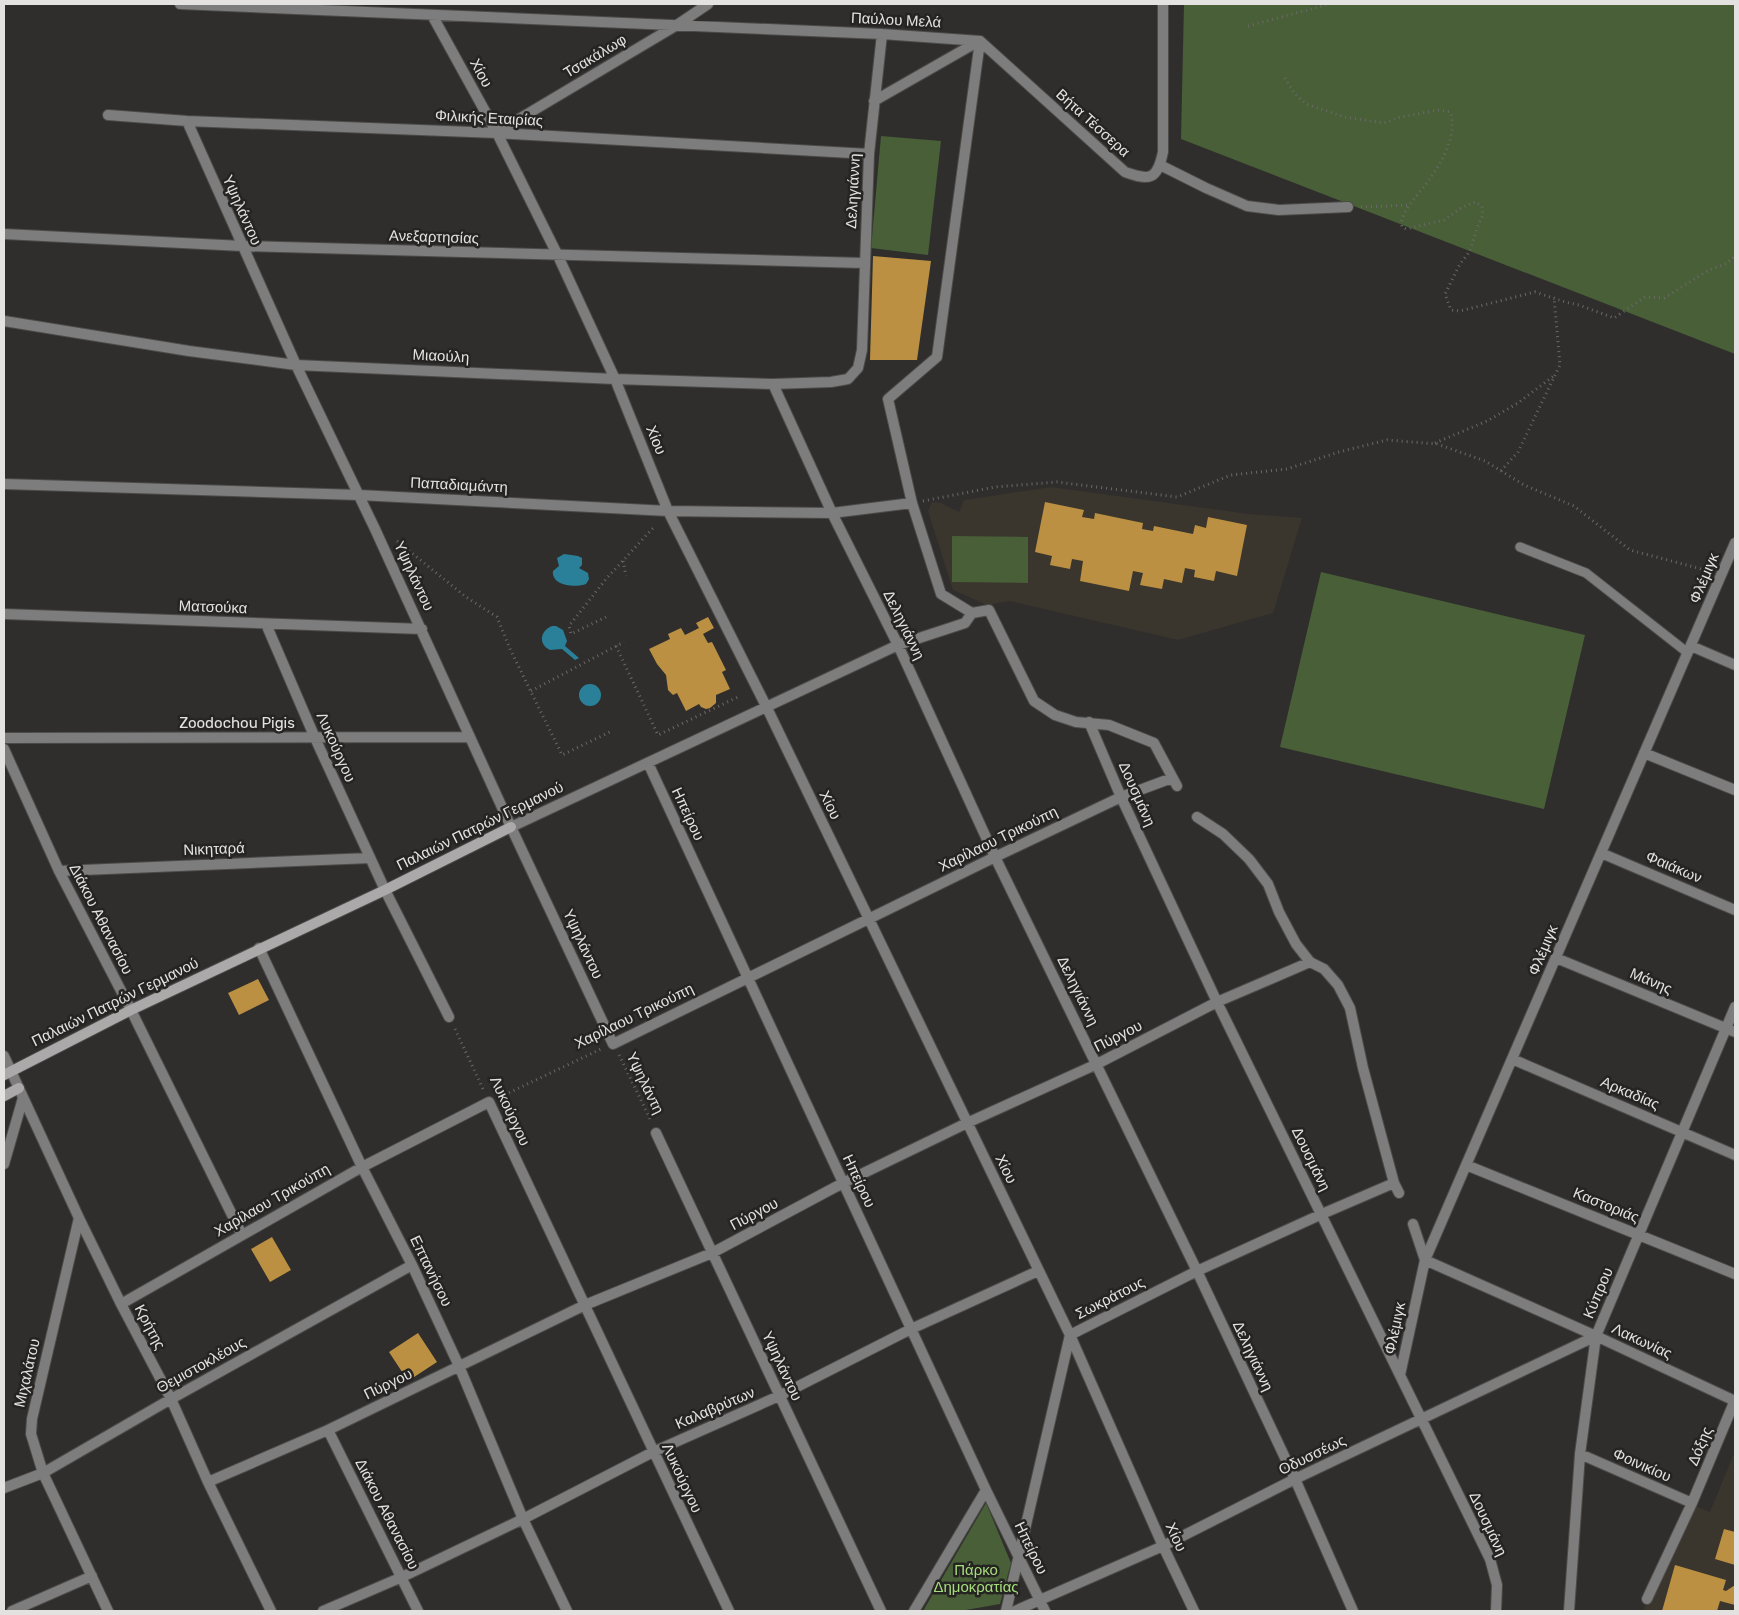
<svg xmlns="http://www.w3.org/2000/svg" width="1739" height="1615" viewBox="0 0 1739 1615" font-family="Rubik,sans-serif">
<rect width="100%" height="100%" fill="#2f2e2c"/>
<path fill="#3a352d" d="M1051,487L1249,514L1302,518L1273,613L1178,640L1009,601L987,605L953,590L928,511L932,502L941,503L959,512L964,500Z
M1735,1451V1611H1643L1690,1504L1710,1512Z"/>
<path fill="#485f38" d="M1184,4H1735V354L1181,139Z
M881,136L941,141L928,255L871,248Z
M952,536L1028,537V583L952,582Z
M1321,572L1585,635L1544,809L1280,747Z
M986,1503L1011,1563L1000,1604L960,1611H923Z"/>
<path fill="#2a8098" d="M564,554L578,556L582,558V565L579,568L588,573L589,579L586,584C576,588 551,586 553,571L559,566L557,558Z
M552,626H556L563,630L567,641L565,646L579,658L575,660L562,649L550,650C538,644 540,631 552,626Z
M579 695a11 11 0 1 1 22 0a11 11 0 1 1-22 0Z"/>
<path fill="#bb9042" d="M873,256L931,261L917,360H870Z
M1045,502L1084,510L1082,517L1094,519L1095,513L1143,523L1142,529L1153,531L1154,526L1193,534L1195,525L1206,528L1208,517L1247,525L1237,576L1216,571L1214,581L1194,577L1195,570L1185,568L1182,583L1164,579L1162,589L1140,585L1143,573L1133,571L1129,591L1080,581L1083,561L1072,559L1070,569L1050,565L1052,556L1035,552Z
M708,617L714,628L703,634L708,643L712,642L726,670L722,672L730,689L716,695V703L710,708L706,709L701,707L699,704L686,711L677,693L673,695L668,690L666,675L657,664L649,649L670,639L668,634L681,628L685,635L699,628L696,623Z
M258,979L269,1000L239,1015L228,993Z
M272,1237L291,1270L270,1282L251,1249Z
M418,1333L437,1362L408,1381L389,1352Z
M1724,1529L1735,1532V1565L1715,1559Z
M1675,1565L1726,1580L1723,1590L1726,1591L1735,1585V1605L1720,1601L1717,1611H1662Z"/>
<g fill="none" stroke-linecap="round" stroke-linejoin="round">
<g stroke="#4c4b49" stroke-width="11">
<path id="lane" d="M1520,547L1586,573L1688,653"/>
</g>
<g stroke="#4c4b49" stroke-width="12">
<path id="street" d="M180,4L882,34L980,41
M432,15L497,133L558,256L615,379L668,511L767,708L1070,1335L1163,1546L1194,1611
M980,41L937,357L888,399L912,503L941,594L972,613L989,610L1034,701L1055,715L1076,722L1109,725L1154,743L1177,786
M980,41L1125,172C1150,181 1157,180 1163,152V4
M874,101L979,41
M108,115L187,121L497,133L869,154
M187,121L296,365L375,529L511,827L613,1044L995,857L1121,797L1172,778
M497,132L677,25L708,4
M1160,165L1206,188L1247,206L1279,210L1348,207
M4,234L242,246L864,263
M4,321L189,351L296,365L615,379L773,384L831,382L848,379L858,368L862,350L869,154L882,34
M773,384L832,513L898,645L995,857L1197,1271L1295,1479L1353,1611
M4,484L359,495L668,511L832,513L912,503
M4,614L422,629
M266,624L315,738L385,890L449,1017
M1691,646L1735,665
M1089,722L1121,797L1217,1002L1490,1559L1497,1585L1496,1611
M4,738L470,737
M4,749L59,871L131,1010L242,1235
M1644,753L1735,790
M648,763L986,1490L1045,1611
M1197,817L1223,834L1249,859L1268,884L1279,912L1296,944L1310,962L1324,969L1338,985L1350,1008L1363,1068L1394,1183L1399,1193
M511,827L898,645L965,623L972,613
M1601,853L1735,910
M59,871L370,858
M259,948L362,1167L412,1265L459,1366L523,1519L567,1611
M1556,958L1735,1032
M4,1056L79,1218L121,1304L171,1399L208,1482L271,1611
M1512,1059L1735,1155
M656,1133L881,1611
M4,1164L23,1098
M1466,1165L1735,1274
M79,1218L32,1419L31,1434L43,1473L108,1611
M1413,1224L1425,1260
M1425,1260L1596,1336L1735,1401
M121,1304L362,1167L489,1102L729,1611
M1070,1335L1197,1271L1322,1214L1394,1183
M1400,1375L1425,1260L1735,543
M328,1430L418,1611
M1580,1454L1692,1503
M208,1482L328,1430L585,1305L712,1253L843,1183L967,1123L1097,1064L1217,1002L1310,962
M4,1488L43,1473L171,1399L412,1265
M1647,1599L1692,1503L1735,1400
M12,1611L92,1576
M323,1611L402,1577L523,1519L653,1452L779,1396L911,1329L1038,1271
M914,1611L986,1490
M1006,1611L1070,1335
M1015,1611L1163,1546L1295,1479L1596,1336
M1569,1611L1580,1454L1596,1336L1735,1007"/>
</g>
<g stroke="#4c4b49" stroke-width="12">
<path id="secondary" d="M4,1075L131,1010L385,890L511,827
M4,1096L19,1088"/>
</g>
<path stroke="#6a6967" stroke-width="3" stroke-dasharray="1 4" stroke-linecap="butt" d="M1248,26L1330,4
M1285,78L1295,94L1306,104L1344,117L1384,123L1401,117L1439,110L1450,112C1458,131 1443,161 1431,177C1421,192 1406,205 1401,222L1402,227L1406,229L1444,220L1461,208L1475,202L1482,206L1483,215L1477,228L1470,251L1460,264L1445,294L1451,310L1460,311L1535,292L1565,302L1579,305L1614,318L1645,297L1664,298L1709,270L1726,264L1735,256
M1361,207L1410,205
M1435,443L1487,421L1518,403L1555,375
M1501,471L1518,452L1560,365L1554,297
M923,501L995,487L1057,482L1177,497L1231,475L1287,469L1339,452L1387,440L1437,444L1485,461L1524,485L1574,506L1630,550L1709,571
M397,541L466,597L497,617L510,649L562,755L612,731
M623,561L626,576
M606,617L571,634L569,626L606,579L653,528
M616,646L658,735L738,697
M531,691L624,642
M455,1029L484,1091
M619,1055L651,1121
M500,1097L601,1049"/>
<use href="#lane" stroke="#7e7d7d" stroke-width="9"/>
<use href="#street" stroke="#7e7d7d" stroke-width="10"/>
<use href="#secondary" stroke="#aba9a9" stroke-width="10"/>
</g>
<g text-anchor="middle" stroke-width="5" stroke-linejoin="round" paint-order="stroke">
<g font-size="15" fill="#e3e2e1" stroke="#262422">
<text transform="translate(896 20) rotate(3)" y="5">Παύλου Μελά</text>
<text transform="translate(595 56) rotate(-31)" y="5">Τσακάλωφ</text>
<text transform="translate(481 73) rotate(61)" y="5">Χίου</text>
<text transform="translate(489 118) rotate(3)" y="5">Φιλικής Εταιρίας</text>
<text transform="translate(1093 123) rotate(42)" y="5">Βήτα Τέσσερα</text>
<text transform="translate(853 191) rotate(-87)" y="5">Δεληγιάννη</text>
<text transform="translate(242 210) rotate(66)" y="5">Υψηλάντου</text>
<text transform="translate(434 237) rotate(2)" y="5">Ανεξαρτησίας</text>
<text transform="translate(441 356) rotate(3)" y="5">Μιαούλη</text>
<text transform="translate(656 440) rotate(68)" y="5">Χίου</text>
<text transform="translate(459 485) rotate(3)" y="5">Παπαδιαμάντη</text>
<text transform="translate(414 576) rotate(65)" y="5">Υψηλάντου</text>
<text transform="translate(1704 578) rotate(-67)" y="5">Φλέμιγκ</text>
<text transform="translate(213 607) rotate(2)" y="5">Ματσούκα</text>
<text transform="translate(904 625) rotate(64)" y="5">Δεληγιάννη</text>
<text x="237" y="728">Zoodochou Pigis</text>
<text transform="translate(336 747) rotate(66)" y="5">Λυκούργου</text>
<text transform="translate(1137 794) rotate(66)" y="5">Δουσμάνη</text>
<text transform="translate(830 805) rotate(64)" y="5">Χίου</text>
<text transform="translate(688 814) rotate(65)" y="5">Ηπείρου</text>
<text transform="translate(480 826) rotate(-26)" y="5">Παλαιών Πατρών Γερμανού</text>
<text transform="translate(998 839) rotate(-26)" y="5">Χαρίλαου Τρικούπη</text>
<text transform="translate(214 849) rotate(-2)" y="5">Νικηταρά</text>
<text transform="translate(1674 867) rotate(23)" y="5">Φαιάκων</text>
<text transform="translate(101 919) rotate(63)" y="5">Διάκου Αθανασίου</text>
<text transform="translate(583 944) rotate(65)" y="5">Υψηλάντου</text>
<text transform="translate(1543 950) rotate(-67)" y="5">Φλέμιγκ</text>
<text transform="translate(1651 981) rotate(23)" y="5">Μάνης</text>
<text transform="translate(1078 991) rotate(64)" y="5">Δεληγιάννη</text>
<text transform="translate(115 1002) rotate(-26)" y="5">Παλαιών Πατρών Γερμανού</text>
<text transform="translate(634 1016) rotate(-26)" y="5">Χαρίλαου Τρικούπη</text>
<text transform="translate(1118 1036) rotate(-27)" y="5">Πύργου</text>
<text transform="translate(645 1083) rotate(64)" y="5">Υψηλάντη</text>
<text transform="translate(1630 1093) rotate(23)" y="5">Αρκαδίας</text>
<text transform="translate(510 1111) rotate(65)" y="5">Λυκούργου</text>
<text transform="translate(1311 1159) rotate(64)" y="5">Δουσμάνη</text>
<text transform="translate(1006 1169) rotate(64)" y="5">Χίου</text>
<text transform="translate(859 1181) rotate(65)" y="5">Ηπείρου</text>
<text transform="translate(272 1200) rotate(-30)" y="5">Χαρίλαου Τρικούπη</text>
<text transform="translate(1606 1205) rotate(22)" y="5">Καστοριάς</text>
<text transform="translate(754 1214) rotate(-28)" y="5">Πύργου</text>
<text transform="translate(431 1271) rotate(64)" y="5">Επτανήσου</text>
<text transform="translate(1598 1293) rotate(-67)" y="5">Κύπρου</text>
<text transform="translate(1110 1298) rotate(-27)" y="5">Σωκράτους</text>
<text transform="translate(150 1327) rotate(62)" y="5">Κρήτης</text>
<text transform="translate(1395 1328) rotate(-78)" y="5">Φλέμιγκ</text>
<text transform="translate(1642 1341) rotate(25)" y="5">Λακωνίας</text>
<text transform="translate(1253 1356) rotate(65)" y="5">Δεληγιάννη</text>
<text transform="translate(201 1365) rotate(-29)" y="5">Θεμιστοκλέους</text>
<text transform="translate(782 1366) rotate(65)" y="5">Υψηλάντου</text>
<text transform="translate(27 1373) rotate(-77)" y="5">Μιχαλάτου</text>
<text transform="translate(388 1384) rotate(-26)" y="5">Πύργου</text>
<text transform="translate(715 1408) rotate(-23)" y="5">Καλαβρύτων</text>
<text transform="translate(1700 1446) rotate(-67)" y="5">Δόξης</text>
<text transform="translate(1312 1455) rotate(-26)" y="5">Οδυσσέως</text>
<text transform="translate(1642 1465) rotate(24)" y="5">Φοινικίου</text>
<text transform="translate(682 1478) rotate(65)" y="5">Λυκούργου</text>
<text transform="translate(387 1514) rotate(63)" y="5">Διάκου Αθανασίου</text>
<text transform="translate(1488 1524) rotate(65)" y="5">Δουσμάνη</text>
<text transform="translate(1176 1537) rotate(65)" y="5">Χίου</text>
<text transform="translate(1031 1548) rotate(64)" y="5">Ηπείρου</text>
</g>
<g font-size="15" fill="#a6dd7c" stroke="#262422">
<text x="976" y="1575">Πάρκο<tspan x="976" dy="17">Δημοκρατίας</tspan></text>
</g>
</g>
<rect width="1739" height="1615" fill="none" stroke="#e3e2e1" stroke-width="10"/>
</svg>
